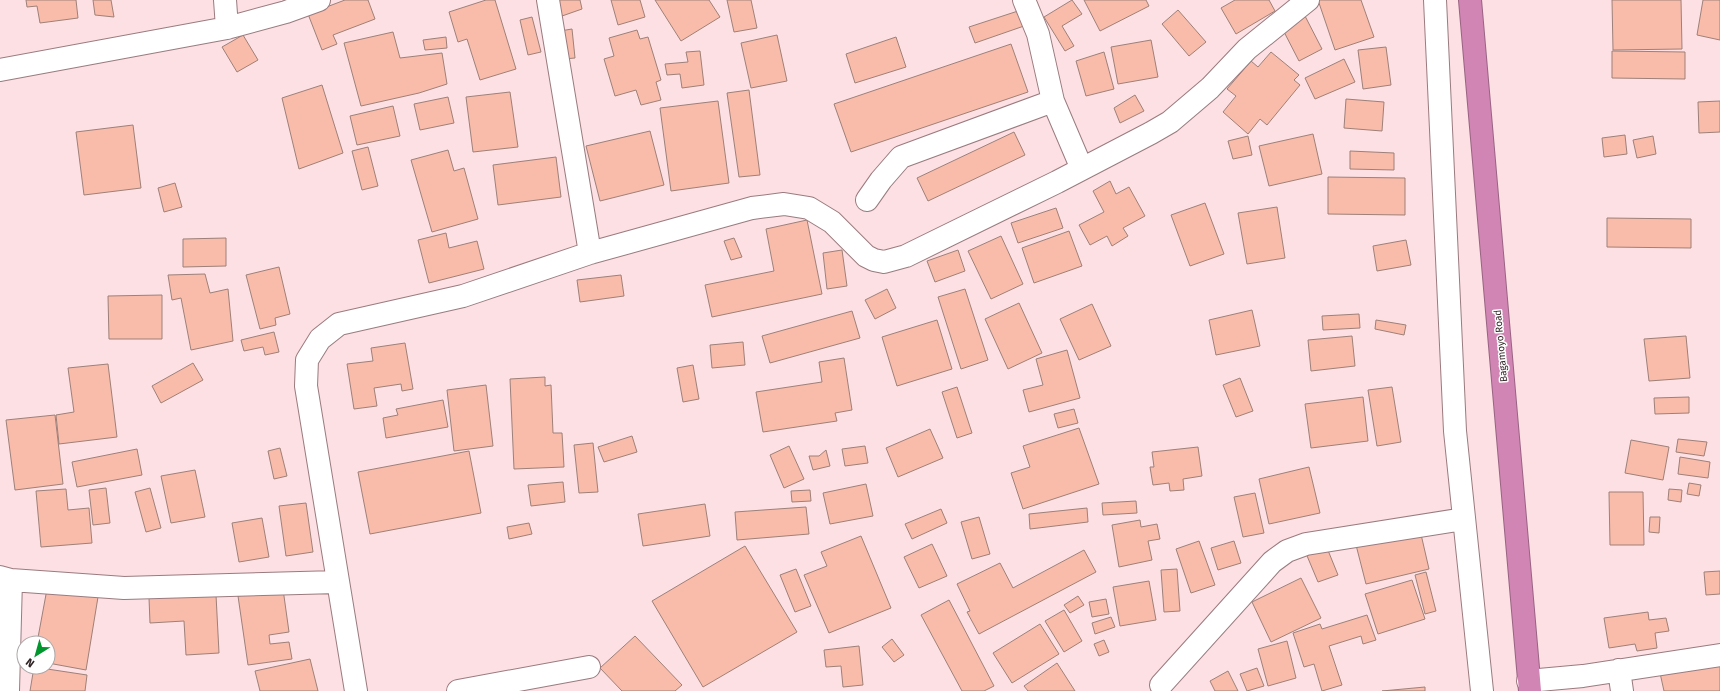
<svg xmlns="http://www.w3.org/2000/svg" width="1720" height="691" viewBox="0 0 1720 691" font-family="'Fira Sans',sans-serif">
<rect width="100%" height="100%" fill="#fce0e3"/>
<path fill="#fabcaa" stroke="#9e8078" d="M26,0H76L78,18L40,23L37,6L27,7Z
M93,0H111L114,17L95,15Z
M345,0H368L375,19L333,35L337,44L322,50L308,14Z
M486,0H495L516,69L480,80L467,39L458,42L449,12Z
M558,0H580L582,9L562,16Z
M611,0H640L645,17L618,25Z
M655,0H709L720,17L681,41Z
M727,0H751L757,28L734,32Z
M1072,0L1082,14L1062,26L1074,46L1065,51L1044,17Z
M1084,0H1146L1149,6L1100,31Z
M1235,0H1269L1275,11L1236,34L1221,8Z
M1318,0H1361L1374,37L1335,50Z
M1612,0H1681L1682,49L1613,50Z
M1703,0H1720V40L1697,35Z
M1178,10L1206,42L1189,56L1162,24Z
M1018,11L1024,26L975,43L969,27Z
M1305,16L1322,49L1299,61L1282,28Z
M532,17L541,52L528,55L520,20Z
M572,29L575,58L563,59L560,31Z
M637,30L640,39L648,37L661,80L656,82L661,100L641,105L636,90L615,96L604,59L614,56L609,38Z
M393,32L400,58L442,53L447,84L419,93L361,106L344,43Z
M243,35L258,60L237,72L222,47Z
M777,35L787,81L751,88L741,43Z
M446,37L447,48L425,50L423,40Z
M896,37L906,67L855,83L846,54Z
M1151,40L1158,77L1118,84L1111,47Z
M1011,44L1028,92L851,152L834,104Z
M1386,47L1391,85L1363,89L1358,50Z
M700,51L704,85L682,88L680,74L667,75L665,64L688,62L686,52Z
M1612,51L1685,52V79L1612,78Z
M1104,52L1114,89L1086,96L1076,61Z
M1271,52L1299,75L1294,80L1300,85L1267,125L1260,119L1248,134L1223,112L1236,96L1227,89L1251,61L1258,67Z
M1344,59L1355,82L1315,99L1305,78Z
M322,85L343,153L299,169L282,98Z
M749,90L760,175L739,177L727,93Z
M510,92L518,147L473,152L466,97Z
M1135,95L1144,111L1120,123L1114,108Z
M448,97L454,123L420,130L414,104Z
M1346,99L1384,102L1382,131L1344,128Z
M718,101L729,183L671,191L660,108Z
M1720,101V132L1699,133L1698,102Z
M393,106L400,136L357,145L350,116Z
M133,125L141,188L84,195L76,132Z
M650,131L664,185L600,201L586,146Z
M1014,132L1025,155L928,201L917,178Z
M1313,134L1322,174L1269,186L1259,146Z
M1625,135L1627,154L1604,157L1602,138Z
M1248,136L1252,155L1233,159L1228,141Z
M1653,136L1656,154L1637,158L1633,140Z
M368,147L378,186L362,190L352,151Z
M448,150L454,171L464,168L478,219L432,232L411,160Z
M1350,151L1394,153V170L1350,169Z
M556,157L561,197L498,205L493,165Z
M1328,177L1405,178V215L1328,214Z
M1110,181L1116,194L1129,187L1145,216L1123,228L1128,236L1112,246L1107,236L1090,245L1079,225L1104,212L1093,191Z
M175,183L182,207L164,212L158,188Z
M1205,203L1224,254L1190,266L1171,215Z
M1277,207L1285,258L1247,264L1238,213Z
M1056,208L1063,228L1018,243L1011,223Z
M1607,218L1691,219V248L1607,247Z
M807,220L822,294L712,317L705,285L774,271L766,229Z
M1069,231L1082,266L1034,283L1022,248Z
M446,233L449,248L477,241L484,269L429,283L418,240Z
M1001,236L1023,284L991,299L968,251Z
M226,238V266L183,267V239Z
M734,238L742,257L731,260L724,241Z
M1406,240L1411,265L1377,271L1373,246Z
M842,250L847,286L827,289L823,253Z
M958,250L965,271L935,282L927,261Z
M279,267L290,314L275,318L276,325L260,329L246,275Z
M205,274L210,293L228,289L233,341L191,350L181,298L172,300L168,275Z
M621,275L624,296L580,302L577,280Z
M887,289L896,308L875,319L865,300Z
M965,289L988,360L961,369L938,297Z
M162,295V339H109L108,296Z
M1019,303L1042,353L1008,369L985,319Z
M1092,304L1111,346L1079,360L1060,319Z
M1252,310L1260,346L1216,355L1209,320Z
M852,311L860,338L770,363L762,336Z
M1359,314L1360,328L1323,330L1322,316Z
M937,320L952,369L897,386L882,337Z
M1376,320L1406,325L1404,335L1375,329Z
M274,332L279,352L265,355L263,347L244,351L241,340Z
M1352,336L1355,366L1311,371L1308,340Z
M1686,336L1690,378L1649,381L1644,339Z
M743,342L745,365L712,368L710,345Z
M405,343L413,389L402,391L401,384L374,388L377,406L354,409L347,364L373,361L371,348Z
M1067,350L1080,398L1029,412L1023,390L1043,385L1036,359Z
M844,358L852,410L835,413L837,421L763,432L756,392L822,382L819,362Z
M193,363L203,380L161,403L152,386Z
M108,364L117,437L59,444L56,415L74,412L68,368Z
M693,365L699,399L683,402L677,368Z
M545,377V386L551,385L553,433H562L564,467L514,469L510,379Z
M1240,378L1253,411L1236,417L1223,385Z
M486,385L493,446L454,451L447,390Z
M957,387L972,433L957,438L942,392Z
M1392,387L1401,442L1377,446L1368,390Z
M1363,397L1368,441L1311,448L1305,404Z
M1689,397V413L1655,414L1654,398Z
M443,400L448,427L386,438L383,418L398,415L396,409Z
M1074,409L1078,423L1058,428L1054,414Z
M55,415L63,484L15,490L6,420Z
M1079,428L1099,484L1023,509L1011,473L1030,467L1023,446Z
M930,429L943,458L898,477L886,448Z
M632,436L637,452L604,462L598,447Z
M1678,439L1707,442L1704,456L1676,452Z
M1631,440L1669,447L1663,480L1625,473Z
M593,443L598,492L579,493L574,445Z
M789,446L804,479L784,488L770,455Z
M865,446L868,463L845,466L842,449Z
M1198,447L1202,476L1183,479L1184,490L1170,491L1169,483L1153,485L1150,467H1154L1152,452Z
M280,448L287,476L274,479L268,451Z
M137,449L142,475L77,487L72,462Z
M826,450L830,466L813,470L809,456H819Z
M469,451L481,513L370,534L358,472Z
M1680,457L1710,462L1708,478L1678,474Z
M1309,467L1320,513L1269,524L1259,479Z
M195,470L205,517L171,523L161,476Z
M563,482L565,502L531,506L528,485Z
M1689,483L1701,485L1699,496L1687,494Z
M866,484L873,516L830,524L823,493Z
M106,488L110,523L93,525L89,490Z
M150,488L161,528L146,532L135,492Z
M66,489L68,510L89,508L92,543L41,547L36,491Z
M1669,489L1682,490L1681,502L1668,500Z
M810,490L811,501L792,502L791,491Z
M1609,492H1643L1644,545H1610Z
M1255,493L1264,533L1243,537L1234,497Z
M1136,501L1137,513L1103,515L1102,503Z
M306,503L313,552L286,556L279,506Z
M705,504L710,536L643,546L638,514Z
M806,507L809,534L737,540L735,512Z
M1087,508L1088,522L1030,529L1029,514Z
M941,509L947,523L912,539L905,524Z
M979,517L990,554L972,559L961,522Z
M1650,517H1660L1659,533L1649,532Z
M262,518L269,557L239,562L232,523Z
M1140,520L1141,527L1157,524L1160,539L1148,541L1152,560L1119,567L1112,525Z
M529,523L532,534L509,539L507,527Z
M1420,530L1429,569L1366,584L1356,545Z
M861,536L891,608L829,633L804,575L827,566L821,552Z
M1199,541L1215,585L1191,593L1176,549Z
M1234,541L1241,563L1218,570L1211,548Z
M1325,543L1338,575L1318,582L1305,551Z
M932,544L947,576L919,588L904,557Z
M745,546L797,632L703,687L652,601Z
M1084,550L1096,572L979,634L967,612L970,611L957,584L1000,563L1013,588Z
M796,569L811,606L795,612L780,575Z
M1177,569L1180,611L1164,612L1161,570Z
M1720,571V594L1706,595L1704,572Z
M1426,572L1436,611L1425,614L1415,575Z
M1301,578L1321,618L1271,642L1252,602Z
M1412,580L1425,619L1378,634L1365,594Z
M1149,581L1156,620L1120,626L1113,587Z
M47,589L98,597L86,670L48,663V643H37Z
M283,589L289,632L269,635L270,644L289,642L292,659L248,665L238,596Z
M216,595L219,653L186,655L184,621L150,623L149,598Z
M1078,596L1084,605L1070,613L1064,605Z
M1106,599L1109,614L1092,617L1089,602Z
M949,600L994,686L984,691H962L921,615Z
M1064,610L1082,641L1064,652L1045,621Z
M1648,612L1649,620L1666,618L1669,631L1655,633L1657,648L1637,651L1635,644L1609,648L1604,618Z
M1367,615L1376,640L1363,644L1361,636L1329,646L1342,685L1322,691L1314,664L1304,667L1293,633L1320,624L1322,629Z
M1111,617L1115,627L1095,634L1092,623Z
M1040,624L1059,654L1012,683L993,653Z
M635,636L682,685L675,691H622L600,668Z
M892,639L904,655L894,662L882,647Z
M1104,640L1109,652L1099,656L1094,644Z
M1287,641L1296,678L1268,686L1258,649Z
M859,646L863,685L843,687L841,666L826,667L824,650Z
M310,659L318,691H260L255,671Z
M1720,662V691H1664L1660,673Z
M1057,663L1075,691H1028L1024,686Z
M34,667L87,675L85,691H30Z
M1257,668L1264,686L1247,691L1240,674Z
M1228,671L1238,691H1215L1210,681Z
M1425,687V691H1382Z"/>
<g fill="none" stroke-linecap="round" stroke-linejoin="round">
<g stroke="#9a7b7f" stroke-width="24">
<path id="minor" d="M225,0L227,28
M548,0L590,253
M1024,0L1038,34L1053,101L1082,169
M1435,0L1455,431L1482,691
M0,70L227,28L286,12L319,0
M867,200L881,180L901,157L1053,101
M0,577L11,580L124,588L337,582
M1619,670L1622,691
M1528,681L1583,676L1720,655
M1161,685L1272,562L1287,551L1306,544L1464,519
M8,691L11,580
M356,691L306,386L307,360L320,339L339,324L463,296L590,253L752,208L784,204L809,208L832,222L866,256L874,260L884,262L906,256L1057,182L1151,133L1170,122L1210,88L1247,49L1308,0
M458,691L589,667"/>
</g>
<g stroke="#996382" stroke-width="24">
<path id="highway" d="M1470,0L1530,691"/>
</g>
<use href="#minor" stroke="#fff" stroke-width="22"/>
<use href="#highway" stroke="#d185b4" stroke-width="22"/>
</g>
<g text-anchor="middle" stroke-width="3" stroke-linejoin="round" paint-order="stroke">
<g font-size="10" fill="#302426" stroke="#fff">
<text transform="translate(1500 346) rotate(-95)" y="4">Bagamoyo Road</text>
</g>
</g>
<g transform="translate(36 655) rotate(217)"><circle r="19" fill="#ffffff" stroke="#aca7a8"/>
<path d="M0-3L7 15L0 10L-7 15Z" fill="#01972e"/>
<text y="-6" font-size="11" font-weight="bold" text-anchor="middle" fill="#302426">N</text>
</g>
</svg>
